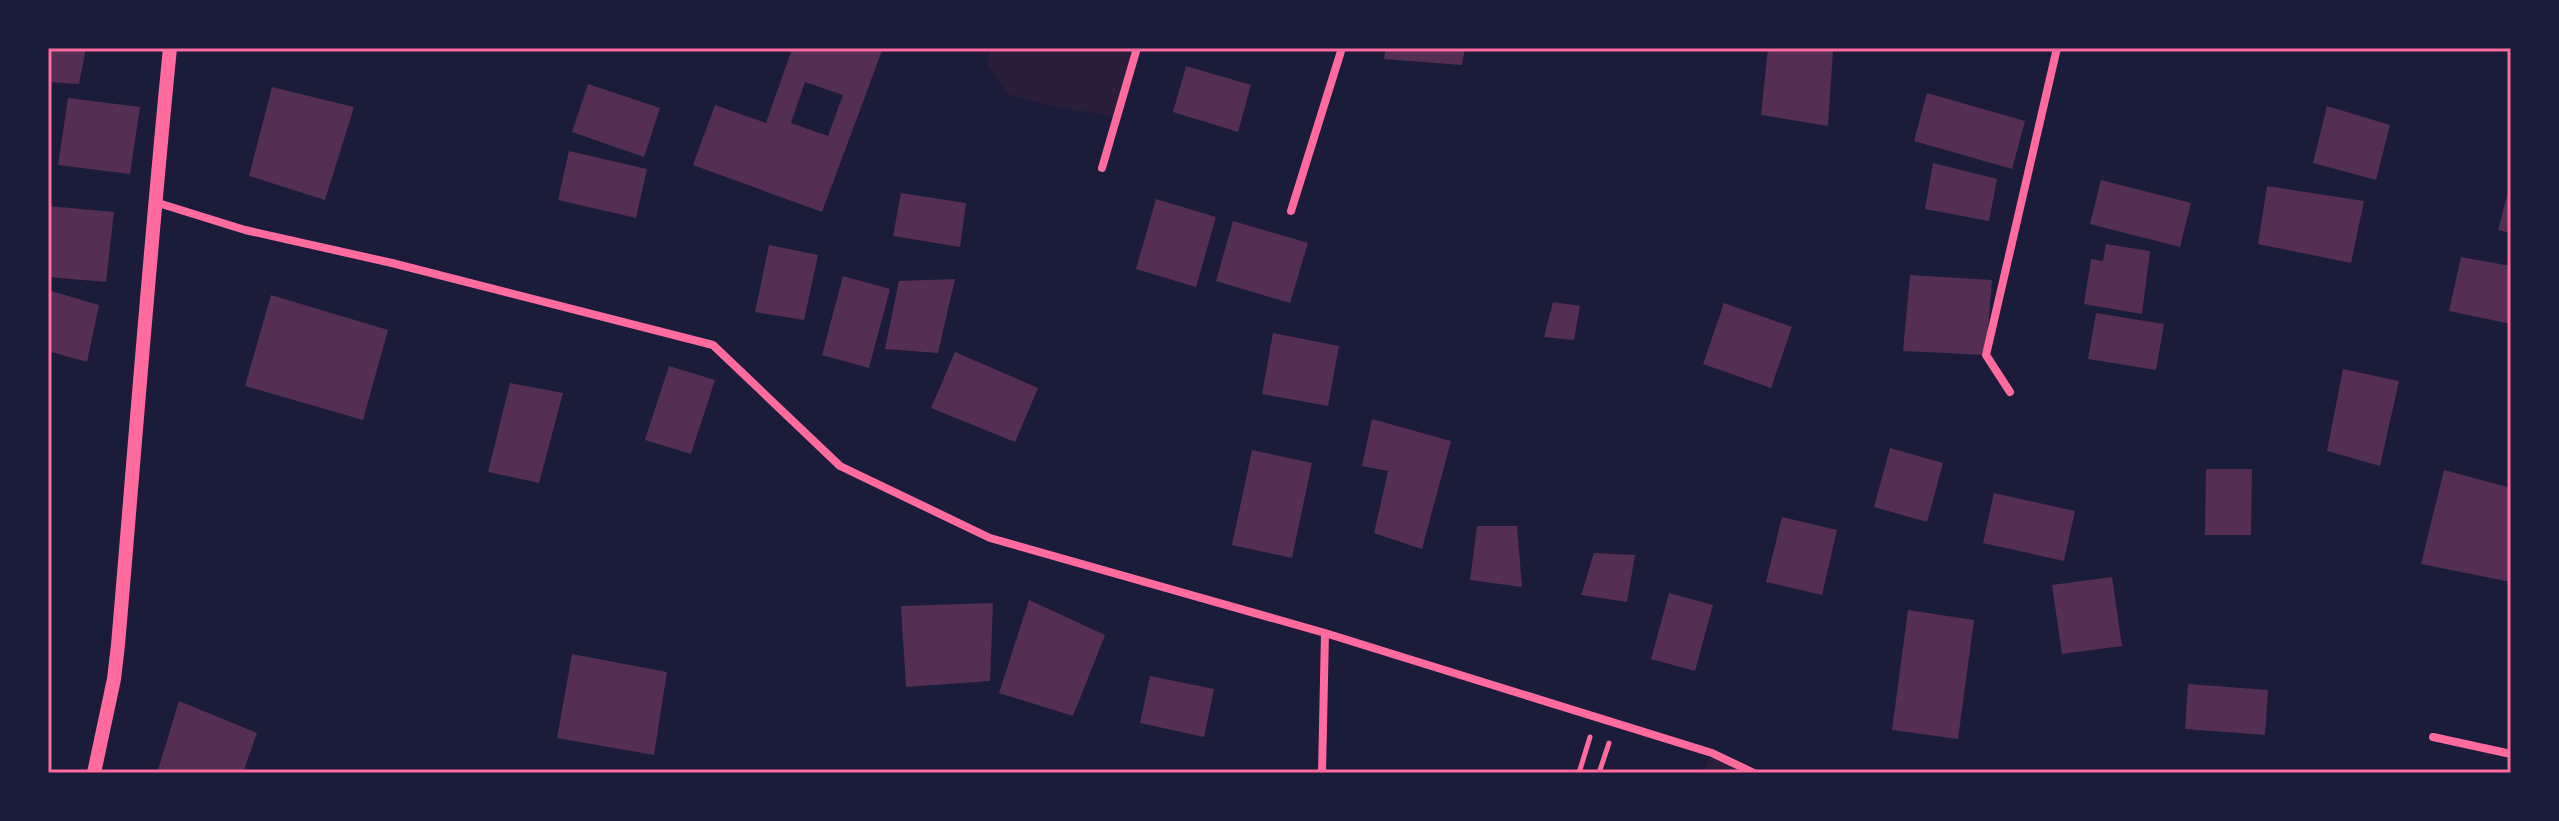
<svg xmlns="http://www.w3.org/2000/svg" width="2559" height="821" viewBox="0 0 2559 821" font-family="'Sofia Sans Condensed',sans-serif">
<rect width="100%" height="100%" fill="#1b1b3a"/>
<path fill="#2a1e3b" d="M990,48H1137L1117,117L1051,106L1007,94L987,65Z
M1712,753L1754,773H1702Z"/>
<path fill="#542f53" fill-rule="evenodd" d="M48,48H86L79,84L48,82Z
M781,48H883L822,212L693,165L715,105L766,123L791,52ZM805,82L843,95L828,136L791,123Z
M1386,48H1465L1462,65L1384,59Z
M1768,48L1833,51L1828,126L1761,115Z
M1186,66L1251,85L1238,132L1173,112Z
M588,84L660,108L644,157L572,132Z
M272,87L354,107L325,200L249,176Z
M1927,93L2025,121L2012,169L1914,141Z
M68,98L140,107L130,174L58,165Z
M2327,106L2390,125L2376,180L2313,163Z
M569,151L647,169L636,218L558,200Z
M1933,163L1997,179L1989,221L1925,209Z
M2101,180L2191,203L2180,247L2090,224Z
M2510,185H2511V233L2498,230Z
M2267,186L2364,201L2351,263L2258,244Z
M901,193L966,203L960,247L893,236Z
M1156,199L1216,217L1196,287L1136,269Z
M48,206L114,212L106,282L48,277Z
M1233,221L1308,243L1290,303L1216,281Z
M2106,244L2150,251L2142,314L2084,304L2091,259L2103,261Z
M769,245L818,255L804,320L755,312Z
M2461,257L2511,266V324L2449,311Z
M1910,275L1992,280L1986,355L1903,351Z
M843,276L890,289L869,368L822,355Z
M955,279L938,353L885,349L899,281Z
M48,290L99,305L87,362L48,351Z
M271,295L388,330L363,420L245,386Z
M1553,302L1580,306L1574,340L1544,337Z
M1724,303L1792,327L1771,388L1703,364Z
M2096,313L2164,324L2156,370L2088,359Z
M1273,333L1339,346L1328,406L1262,394Z
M955,352L1038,388L1015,442L931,408Z
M669,366L715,380L691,454L645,440Z
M2343,369L2399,381L2380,466L2327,451Z
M510,383L563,393L539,483L488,472Z
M1372,419L1451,441L1422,549L1374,533L1388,471L1362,466Z
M1890,448L1943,463L1927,522L1874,507Z
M1252,450L1312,463L1292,558L1232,545Z
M2206,469H2252L2251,535H2205Z
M2444,470L2511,488V582L2421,564Z
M1994,493L2075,511L2064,561L1983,543Z
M1782,517L1837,530L1822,595L1766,582Z
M1477,526H1517L1522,587L1470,580Z
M1594,553L1635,555L1627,602L1581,595Z
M2112,577L2122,646L2062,654L2052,585Z
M1669,593L1713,605L1695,671L1651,659Z
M1029,600L1105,635L1073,716L999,693Z
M993,603L990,681L906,687L901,606Z
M1908,610L1974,620L1958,739L1892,730Z
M572,654L667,672L654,755L557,738Z
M1150,676L1214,689L1204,737L1140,723Z
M2188,684L2268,690L2265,735L2185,729Z
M179,701L257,733L243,773H157Z"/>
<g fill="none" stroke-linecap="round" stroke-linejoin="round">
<path stroke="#ff6b9d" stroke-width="5" d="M1579,773L1590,737
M1599,773L1609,743"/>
<path stroke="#ff6b9d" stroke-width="8" d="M1102,168L1137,48
M155,202L245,230L392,263L713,345L840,466L990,538L1325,633L1712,753L1754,773
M1291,211L1342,48
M2010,392L1986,355L2057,48
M2433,737L2511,754
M1322,773L1325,633"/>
<path stroke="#ff6b9d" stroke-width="14" d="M94,773L114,679L118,645C135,446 150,247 170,48"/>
</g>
<rect width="2559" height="821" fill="none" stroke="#1b1b3a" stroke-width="100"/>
<rect x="50" y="50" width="2459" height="721" fill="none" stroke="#ff6b9d" stroke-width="3"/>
</svg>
